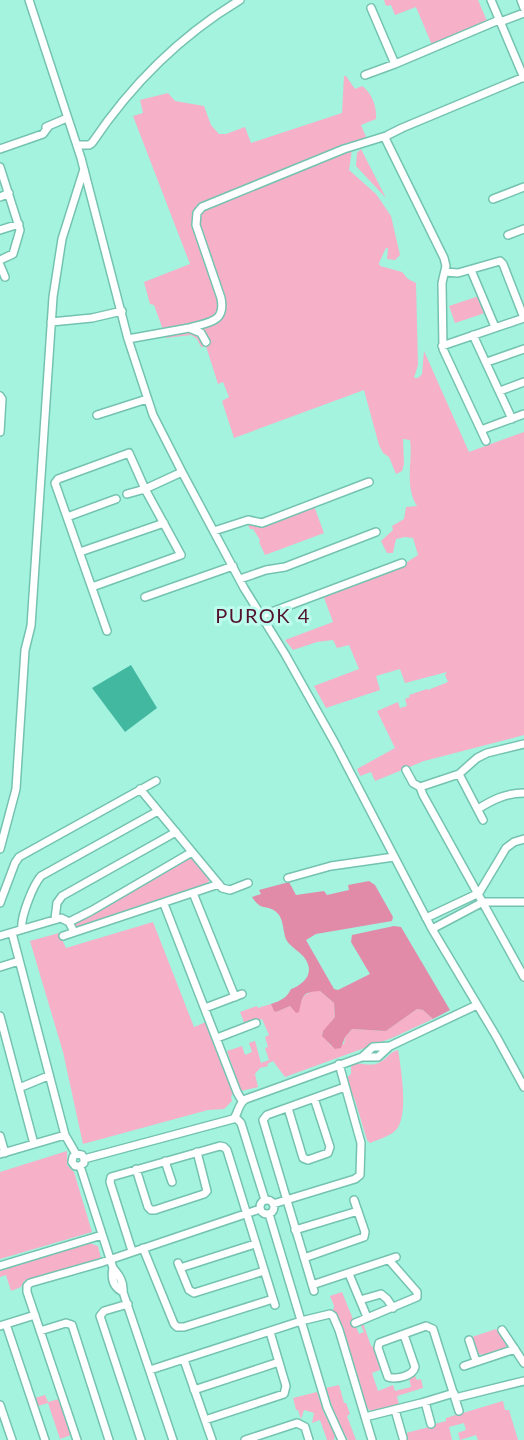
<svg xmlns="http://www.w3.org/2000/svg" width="524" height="1440" viewBox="0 0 524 1440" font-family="Lato,sans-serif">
<rect width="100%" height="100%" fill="#a3f3df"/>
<path fill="#f6b0c7" d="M384,0H478L487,21L432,45L416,7L395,15L391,5L386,6Z
M344,76H346L355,89L362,86C372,93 377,107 376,119L361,125L366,137L358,141L359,143L352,149L349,170L376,194L391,216L400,255L395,260L387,259L388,248H386L379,263L380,266L402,272L408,279L416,283L418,365L414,378H418L422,374L424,351L469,452L524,432V735L424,761L375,781L371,772L360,776L357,769L395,748L377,711L398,702L400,708L407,706L405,699L410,697L409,695L427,689L428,690L448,682L445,675L447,672L405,683L400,669L376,676L380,690L326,708L314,686L359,669L349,645L337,648L333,640L317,642L293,650L285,640L333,622L323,595L401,566L418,555L413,538L405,537L396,539L393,553H387L381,541L393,530L392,526L404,519L406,507L417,506C404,486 413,461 410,440L403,439L404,464L402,471L396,474L389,457L383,453L379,445L364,390L234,438L222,401L229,397L223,382L218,384L206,346L201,347L197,339L191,335L166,338L154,305L150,304L144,282L190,264L133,116L143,113L140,100L168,93L175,101L204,106L211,125L219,134H226L245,127L251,143L342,113Z
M361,149L386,198L356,166L357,153Z
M479,296L485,313L455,323L449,306Z
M314,506L324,533L265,555L259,542L260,540L253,529H250L247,523Z
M187,858H193L209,877V881L206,885L78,928L75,927L74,923L76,921Z
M153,922L194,1027L206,1022L233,1094L231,1096L232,1101L224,1109L208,1110L83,1144L63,1052L30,941L59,933L66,948Z
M313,991H320L334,1003L335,1017L322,1033L331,1046L344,1044L345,1037L352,1029L386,1031L417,1009L423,1010L433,1019L392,1038L285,1077L273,1061L267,1064L268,1066L260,1068L255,1074L258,1087L241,1091L227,1051L242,1046L245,1055L252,1052L249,1043L255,1041L261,1063L269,1060L265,1048L268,1047L265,1037L269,1035L262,1019L245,1025L240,1012L257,1006L258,1008L271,1004L276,1012L290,1006L296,1012C304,1003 297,997 313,991Z
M398,1050C401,1068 409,1116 396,1130C390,1136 377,1140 370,1143L367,1140L354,1097L351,1096L345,1079L351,1074V1065C360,1062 368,1066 376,1064C386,1061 389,1052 398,1050Z
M67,1151V1165L74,1172L92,1232L0,1259V1172Z
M89,1243L98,1246L101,1258L24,1281L21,1287L11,1291L6,1275L0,1277V1271Z
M342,1292L359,1334L364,1332L360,1324L363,1323L371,1346L374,1347L382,1369L372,1373L378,1391L393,1385L395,1391L411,1387L409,1378L415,1376L417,1380L421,1379L423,1388L397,1396L399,1405L372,1411L366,1408L338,1317L333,1311L334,1306L330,1296Z
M496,1329L507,1343L506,1348L485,1355L478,1354L472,1337Z
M339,1385L344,1403H346L350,1414L347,1416L356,1440H348L336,1418L326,1388Z
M317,1392L324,1413L335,1434L334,1440H327L320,1420L312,1423L314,1413L304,1410L301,1419L298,1410H296L293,1398Z
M45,1395L48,1402L59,1399L71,1435L60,1439L48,1403L38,1406L35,1398Z
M503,1401L505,1410H509L518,1440H478L476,1435L460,1440L458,1433L466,1430L464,1423L449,1427L452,1440H406V1433L429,1427H433L435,1424L446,1421V1418Z"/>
<path fill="#e18ba9" d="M369,881L375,885L393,917L392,921L316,934L306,940L334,989L338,990L370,974L351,942L352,935L394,926L401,927L450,1010L433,1019L423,1010L417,1009L386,1031L352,1029L345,1037L341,1048L335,1049L322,1036L323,1031L335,1017L334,1003L320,991C301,992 303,996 299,1012L296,1013L290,1006L276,1012L274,1011L271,1004C280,1001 287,998 291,989C304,984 316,973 304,957C299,951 292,948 287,941C282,932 285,918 275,911C264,904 262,912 252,897L261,894L259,890L289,882L296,895L324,891L327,895L349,890L348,885Z"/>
<path fill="#43b8a1" d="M131,665L157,708L125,732L92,688Z"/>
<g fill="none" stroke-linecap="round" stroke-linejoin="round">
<g stroke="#74c3b0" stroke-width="10">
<path id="minor" d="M29,0L81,158L128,339L153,415L182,472L244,588L285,654L336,745L432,929L496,1036L524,1087
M491,0L524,78
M521,0L524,8
M371,8L395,64L499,20
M500,22L524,13
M365,75L395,64
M46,127L67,118
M77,145H89L92,143C131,85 180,36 240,0
M0,149L43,134L49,126
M0,167L20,230L13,254L0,260
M0,197L9,193
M493,199L524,187
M0,230L19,224
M508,235L524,229
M0,265L5,277
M471,270L495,327
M445,272L458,273L500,261L503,264L524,318
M51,322L92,318L122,311
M189,328C208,322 226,323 221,298L196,225L197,213L202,207L344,149L386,136
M473,335L512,419
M128,339L189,328L201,333L206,342
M442,346L524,318
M487,362L524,349
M500,391L524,382
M0,396L2,399L0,432
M97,415L147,399
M481,430L524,414
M486,441L443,349L442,283L446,266L444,258L385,138L388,135L402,128L524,77
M127,494L145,489L182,472
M67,517L116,499
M214,531L248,520L262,523L369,482
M80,552L164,523
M240,579L266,570L285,567L376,532
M92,587L181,555L145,489L129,453L58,479L55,483L107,631
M145,597L233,566
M261,616L402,563
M406,770L413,783L420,787L423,795L524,977
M459,774L483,820
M420,787L459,774L477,758L487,753L524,744
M140,789L222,888L230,890L248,883
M478,809C492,800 506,793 524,793
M0,849L16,789L25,650L31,626L53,297L62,239L84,169
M288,878L331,866L394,857
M193,893L235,997
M0,903L15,863L19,857L156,781
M164,904L237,1092L242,1101
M426,918L479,893L506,848L514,842L524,839
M55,919L57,903L62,896L176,832
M69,922L91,911L192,852
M22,929C20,918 33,885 41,876L158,811
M432,929L483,902H524
M12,933L65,1135L76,1154
M0,936L61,918L69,922L74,932
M63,936L219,884
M0,967L19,961
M205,1008L242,994
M0,1016L34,1144
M217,1038L256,1023
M362,1057L373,1047L390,1046
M19,1088L48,1076
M288,1108L303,1158L308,1160L328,1153L330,1147L314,1098
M235,1117L241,1123L265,1200
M0,1136L5,1153
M0,1154L65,1135
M84,1159L82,1155L76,1154L73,1157L72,1162L75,1166H80L84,1163V1159L233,1119C239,1114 237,1104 246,1099L362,1057H378L390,1046L477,1005
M165,1161L172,1182
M80,1166L113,1268C119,1275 124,1282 123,1292L173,1440
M136,1169L148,1207L151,1210H155L204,1194L207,1191L197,1152
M260 1207a7 7 0 1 1 14 0a7 7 0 1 1-14 0Z
M273,1204L355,1179L360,1175L361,1143L339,1064
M269,1214L327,1407L342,1440
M295,1230L358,1211
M143,1248L174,1324L177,1327H184L273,1299
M132,1251L110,1182L111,1177L220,1146L224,1147L227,1150L275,1305
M304,1258L364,1237L365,1232L354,1200
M178,1263L189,1290L194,1293L264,1271
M0,1266L102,1235
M113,1268C111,1278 113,1287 123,1292
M180,1268L255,1244
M349,1274L367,1317
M312,1285L396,1257
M314,1291L263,1120L267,1115L345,1087
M360,1300L381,1294L387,1299L393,1308
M128,1304L104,1311L100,1316L141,1440
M355,1323L417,1297V1292L389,1260
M6,1324L45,1440
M0,1326L35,1315
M502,1330L524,1363
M40,1331L66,1323L72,1325L109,1440
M404,1335L415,1367C413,1376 396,1380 388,1377L378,1348L379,1343L426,1326L433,1329L459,1411
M469,1340L476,1361
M184,1360L212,1440
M464,1366L515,1349
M150,1370L301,1321L330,1314L333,1316L339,1330L372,1440
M194,1390L279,1362
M455,1398L524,1381
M425,1402L431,1424
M0,1405L12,1440
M395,1410L403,1438
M365,1417L421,1403L454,1393
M205,1420L284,1394L286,1386L270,1332
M77,1440L27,1292V1286L30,1283L100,1263L260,1209
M245,1440L297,1423L305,1427L309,1440"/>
</g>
<use href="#minor" stroke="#fff" stroke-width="7"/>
</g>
<g text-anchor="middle" stroke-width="6" stroke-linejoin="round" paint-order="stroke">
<g font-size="20" letter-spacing="1.5" fill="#52112f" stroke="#befded">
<text x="263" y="623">PUROK 4</text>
</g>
</g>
</svg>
